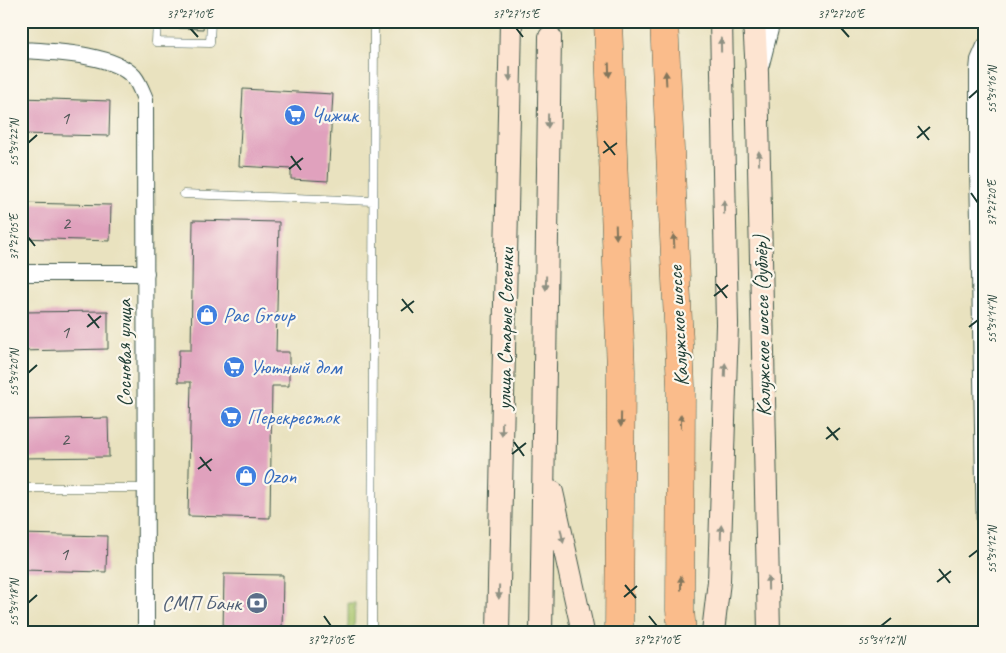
<svg xmlns="http://www.w3.org/2000/svg" width="1006" height="653" viewBox="0 0 1006 653" font-family="Caveat,sans-serif">
<rect width="100%" height="100%" fill="#fbf7ec"/>
<filter id="ink" filterUnits="userSpaceOnUse"><feTurbulence type="fractalNoise" baseFrequency=".02" numOctaves="2"/><feDisplacementMap in="SourceGraphic" scale="10" xChannelSelector="R" yChannelSelector="G"/><feConvolveMatrix kernelMatrix="1 2 1 2 8 2 1 2 1" color-interpolation-filters="sRGB"/></filter>
<filter id="wash" filterUnits="userSpaceOnUse"><feTurbulence type="fractalNoise" baseFrequency=".0096" numOctaves="4" result="noise"/><feDisplacementMap in="SourceGraphic" scale="20" xChannelSelector="R" yChannelSelector="G"/><feGaussianBlur stdDeviation="1.12" result="paint"/><feColorMatrix in="noise" values="0 0 0 0 0 0 0 0 0 0 0 0 0 0 0 0 0 1.4 0 .05"/><feComposite in="paint" operator="in"/></filter>
<g filter="url(#wash)">
<rect width="100%" height="100%" fill="#e9e2bf"/>
<path fill="#a7c46a" stroke="#63804f" d="M348,603H355L354,632H348Z"/>
<g id="blocks">
<path fill="#e0a1bd" d="M179,21H204L203,29L179,28Z
M243,89L333,94L328,181L291,179V169L239,166Z
M21,98L110,101L109,136L21,134Z
M21,203L111,205L110,241L21,238Z
M193,220L279,222L276,352H289V386H272L270,518L188,516L191,382H178L179,350H191Z
M108,311V349L21,351V312Z
M108,418L109,457L21,458V420Z
M21,534L107,536L106,572L21,570Z
M224,574L283,575L282,632H223Z"/>
</g>
</g>
<g filter="url(#ink)">
<use href="#blocks" fill-opacity="0" stroke="#3d5649" stroke-width="1"/>
<g fill="none" stroke-linecap="round" stroke-linejoin="round">
<g stroke="#3d5649" stroke-width="9">
<path id="service" d="M157,21L156,42L210,43L211,21
M184,194L373,201
M21,488H145
M372,632L374,21"/>
</g>
<g stroke="#3d5649" stroke-width="18">
<path id="minor" d="M985,46L979,60L978,71V169L985,533
M21,50C52,52 113,53 134,77C139,83 142,92 145,99L146,632
M21,273H146"/>
</g>
<g stroke="#3d5649" stroke-width="22">
<path id="tertiary" d="M759,64L770,21"/>
</g>
<g stroke="#3d5649" stroke-width="24">
<path id="secondary" d="M754,21L757,73L769,632
M552,492L583,632
M498,632L511,21
M541,632L550,37
M713,632L719,581L727,324L721,21"/>
</g>
<g stroke="#3d5649" stroke-width="29">
<path id="trunk" d="M608,21L621,371L619,632
M664,21L681,386L680,610L682,632"/>
</g>
<use href="#service" stroke="#fff" stroke-width="8"/>
<use href="#minor" stroke="#fff" stroke-width="16"/>
<use href="#tertiary" stroke="#fff" stroke-width="20"/>
<use href="#secondary" stroke="#fde4d1" stroke-width="22"/>
<use href="#trunk" stroke="#fabc8b" stroke-width="28"/>
</g>
<defs><path id="oneway-solid" d="M-6-.8H1V-3.2L6.5 0L1 3.2V.8H-6Z" transform="scale(1.25)"/></defs>
<g fill="#8e9082">
<use href="#oneway-solid" transform="translate(721 45) rotate(-91)"/>
<use href="#oneway-solid" transform="translate(510 74) rotate(91)"/>
<use href="#oneway-solid" transform="translate(548 121) rotate(91)"/>
<use href="#oneway-solid" transform="translate(759 158) rotate(-91)"/>
<use href="#oneway-solid" transform="translate(724 207) rotate(-91)"/>
<use href="#oneway-solid" transform="translate(546 283) rotate(91)"/>
<use href="#oneway-solid" transform="translate(725 370) rotate(-88)"/>
<use href="#oneway-solid" transform="translate(502 429) rotate(91)"/>
<use href="#oneway-solid" transform="translate(721 532) rotate(-88)"/>
<use href="#oneway-solid" transform="translate(562 536) rotate(78)"/>
<use href="#oneway-solid" transform="translate(768 583) rotate(-91)"/>
<use href="#oneway-solid" transform="translate(499 592) rotate(91)"/>
</g>
<g fill="#82765b">
<use href="#oneway-solid" transform="translate(609 70) rotate(88)"/>
<use href="#oneway-solid" transform="translate(666 78) rotate(-93)"/>
<use href="#oneway-solid" transform="translate(616 232) rotate(88)"/>
<use href="#oneway-solid" transform="translate(674 241) rotate(-93)"/>
<use href="#oneway-solid" transform="translate(621 420) rotate(91)"/>
<use href="#oneway-solid" transform="translate(681 421) rotate(-90)"/>
<use href="#oneway-solid" transform="translate(681 583) rotate(-90)"/>
</g>
</g>
<path fill="none" stroke="#1f3d34" stroke-width="2" d="M190,28L198,37M516,28L523,37M841,28L849,37M969,98L978,90M918,126L929,140M917,138L930,127M604,141L615,155M28,143L37,135M603,153L617,143M291,156L301,170M289,169L303,158M971,193L978,203M28,237L35,246M716,284L727,298M714,296L728,285M402,299L413,313M401,311L414,301M88,314L99,328M87,327L101,316M969,327L978,320M28,373L37,365M827,427L838,440M826,439L840,428M514,442L524,456M512,454L526,443M200,457L211,471M198,469L212,459M969,557L978,550M939,569L950,583M937,582L951,571M625,585L636,598M624,597L637,586M28,603L37,595M324,616L331,626M649,616L657,626M881,626L891,618"/>
<defs>
<g id="supermarket-disc" transform="scale(1.125)"><circle r="9.5" fill="#3f7fe0" stroke="#fbf7ec"/><path d="M-6-5.5h2.5l.6 2H6L4.5 2H-2.5L-4.4-4H-6ZM-1.5 3.2a1.3 1.3 0 1 0 .1 0ZM3 3.2a1.3 1.3 0 1 0 .1 0Z" fill="#fff"/></g>
<g id="shop-disc" transform="scale(1.125)"><circle r="9.5" fill="#3f7fe0" stroke="#fbf7ec"/><path d="M-5-2.5h2.3a2.7 3.5 0 0 1 5.4 0H5L5.5 6h-11ZM-1.5-2.5h3a1.5 2.3 0 0 0-3 0Z" fill="#fff"/></g>
<g id="bank-disc" transform="scale(1.125)"><circle r="9.5" fill="#5c6f8a" stroke="#fbf7ec"/><path d="M-6-4H6V4H-6ZM0-2.3a2.3 2.3 0 1 0 0 4.6a2.3 2.3 0 1 0 0-4.6Z" fill="#fff"/></g>
</defs>
<g fill-rule="evenodd">
<use href="#supermarket-disc" x="295" y="115"/>
<use href="#shop-disc" x="207" y="315"/>
<use href="#supermarket-disc" x="234" y="367"/>
<use href="#supermarket-disc" x="231" y="417"/>
<use href="#shop-disc" x="246" y="476"/>
<use href="#bank-disc" x="257" y="603"/>
</g>
<g text-anchor="middle" stroke-width="4.5" stroke-linejoin="round" paint-order="stroke">
<g font-size="19" fill="#4f5656">
<text x="65" y="124">1</text>
<text x="66" y="229">2</text>
<text x="65" y="338">1</text>
<text x="65" y="445">2</text>
<text x="64" y="560">1</text>
</g>
<g font-size="21" fill="#366cbe" stroke="#fbf7ec" text-anchor="start">
<text x="311" y="122">Чижик</text>
<text x="223" y="322">Pac Group</text>
<text x="250" y="374">Уютный дом</text>
<text x="247" y="424">Перекресток</text>
<text x="262" y="483">Ozon</text>
</g>
<g font-size="21" fill="#1f3d34" stroke="#fbf7ec">
<text transform="translate(678 326) rotate(-93)" y="7">Калужское шоссе</text>
<text transform="translate(762 326) rotate(-91)" y="7">Калужское шоссе (дублёр)</text>
<text transform="translate(505 329) rotate(-89)" y="7">улица Старые Сосенки</text>
<text transform="translate(124 353) rotate(-90)" y="7">Сосновая улица</text>
</g>
<g font-size="21" fill="#4e5e75" stroke="#fbf7ec" text-anchor="end">
<text x="241" y="610">СМП Банк</text>
</g>
</g>
<rect width="1006" height="653" fill="none" stroke="#fbf7ec" stroke-width="55"/>
<rect x="28" y="28" width="950" height="598" fill="none" stroke="#1f3d34" stroke-width="2"/>
<g font-size="12" text-anchor="middle" fill="#1f3d34">
<text x="190" y="18">37°27'10"E</text>
<text x="516" y="18">37°27'15"E</text>
<text x="841" y="18">37°27'20"E</text>
<text transform="translate(992 90) rotate(-90)" y="4">55°34'16"N</text>
<text transform="translate(14 143) rotate(-90)" y="4">55°34'22"N</text>
<text transform="translate(992 203) rotate(-90)" y="4">37°27'20"E</text>
<text transform="translate(14 237) rotate(-90)" y="4">37°27'05"E</text>
<text transform="translate(992 320) rotate(-90)" y="4">55°34'14"N</text>
<text transform="translate(14 373) rotate(-90)" y="4">55°34'20"N</text>
<text transform="translate(992 550) rotate(-90)" y="4">55°34'12"N</text>
<text transform="translate(14 603) rotate(-90)" y="4">55°34'18"N</text>
<text x="331" y="644">37°27'05"E</text>
<text x="657" y="644">37°27'10"E</text>
<text x="881" y="644">55°34'12"N</text>
</g>
</svg>
